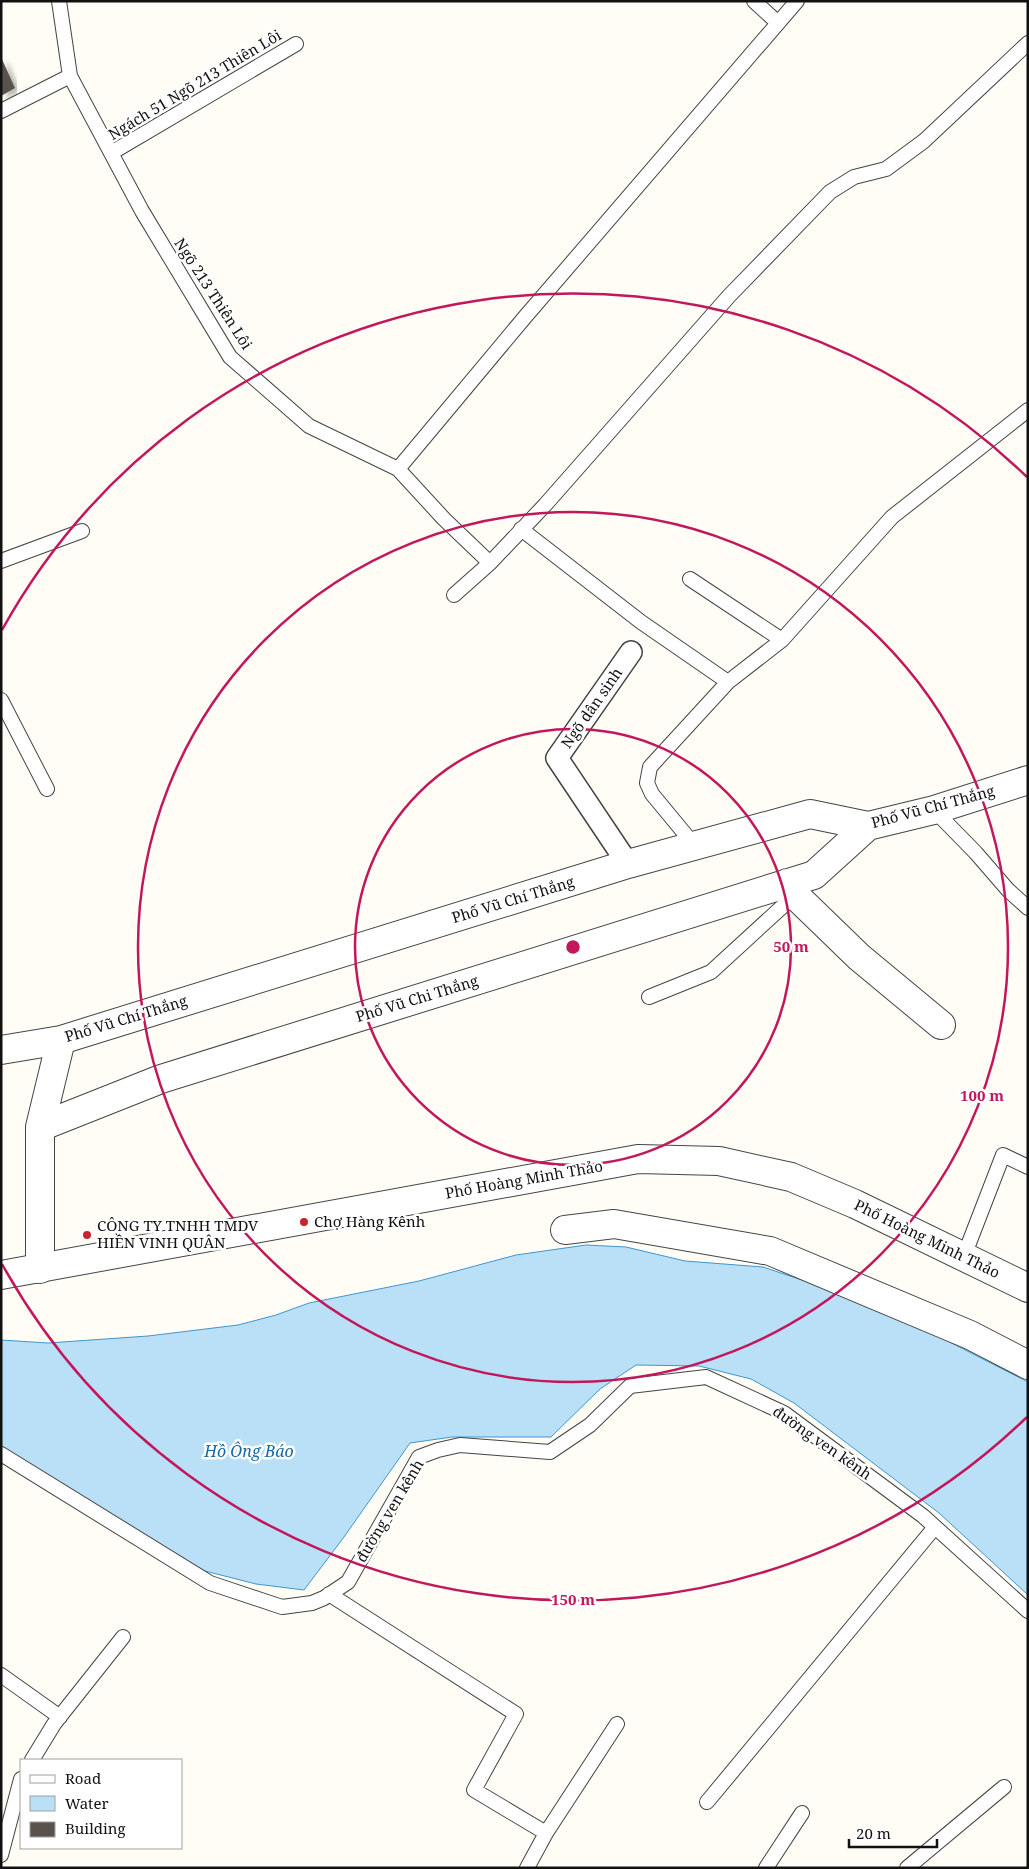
<svg xmlns="http://www.w3.org/2000/svg" width="1029" height="1869" viewBox="0 0 1029 1869" font-family="'Noto Serif',serif">
<defs>
<filter id="shadow"><feDropShadow dx="5.5" dy="3" stdDeviation="2.5" flood-color="#0004"/></filter>
</defs>
<rect width="100%" height="100%" fill="#fffdf5"/>
<path fill="#b9e0f7" stroke="#3f96cf" d="M586,1245L626,1247L685,1261L763,1267L844,1294L930,1332L1028,1382V1595L939,1513L794,1403L751,1379L699,1366L636,1365L600,1389L551,1437H452L410,1443L344,1537L304,1590L256,1584L205,1571L1,1449V1340L48,1343L148,1336L238,1325L276,1315L309,1303L419,1281L516,1255Z"/>
<path fill="#5a524d" filter="url(#shadow)" d="M1,57L15,88L1,96Z"/>
<g fill="none" stroke-linecap="round" stroke-linejoin="round">
<g stroke="#444" stroke-width="16">
<path id="service" d="M59,1L70,76L142,211L230,357L309,426L398,469L444,519L490,563
M754,1L778,23
M1,111L70,76
M111,153L296,44
M398,469L525,317L797,1
M521,529L641,622L728,682
M1,561L82,531
M690,579L782,640
M454,595L490,563L545,505L729,296L830,192L854,177L886,169L924,141L1028,43
M1,700L47,789
M934,810L976,853L1008,890L1028,908
M695,846L652,794L647,783L650,767L728,682L782,640L892,517L1028,410
M649,997L711,972L795,895
M964,1256L1003,1155L1028,1167
M1,1454L210,1583L282,1607L312,1603L324,1598L348,1582L419,1457L438,1450L460,1445L550,1452L590,1425L630,1386L706,1377L784,1413L923,1516L1028,1611
M329,1594L516,1714L474,1790L546,1833L527,1868
M1,1675L60,1717
M32,1760L54,1724L123,1637
M707,1802L935,1527
M546,1833L617,1724
M1,1855L21,1779
M766,1868L802,1813
M907,1868L1004,1787"/>
</g>
<g stroke="#444" stroke-width="24">
<path id="pedestrian" d="M628,864L557,758L631,652"/>
</g>
<g stroke="#444" stroke-width="30">
<path id="minor" d="M787,883L795,895L859,957L941,1025
M1,1050L61,1040L628,864L810,814L868,826L934,810L1028,780
M40,1127L161,1079L814,875L868,826
M565,1230L614,1224L770,1251L970,1335L1028,1365
M40,1269V1127L61,1040"/>
</g>
<g stroke="#444" stroke-width="30">
<path id="tertiary" d="M1,1275L638,1159L719,1161L791,1177L855,1204L1028,1288"/>
</g>
<use href="#service" stroke="#fff" stroke-width="14"/>
<use href="#pedestrian" stroke="#fff" stroke-width="21"/>
<use href="#minor" stroke="#fff" stroke-width="28"/>
<use href="#tertiary" stroke="#fff" stroke-width="28"/>
</g>
<g fill="none" stroke="#c2185b" stroke-width="2.5">
<circle cx="573" cy="947" r="218"/>
<circle cx="573" cy="947" r="435"/>
<path d="M1027 1417A653 653 0 0 1 2 1264M2 630A653 653 0 0 1 1027 477"/>
</g>
<g fill="#c4262e" stroke="#fff" stroke-width="2">
<circle cx="304" cy="1222" r="5"/>
<circle cx="87" cy="1235" r="5"/>
</g>
<g text-anchor="middle" stroke-width="5" stroke-linejoin="round" paint-order="stroke">
<g font-size="15" fill="#111" stroke="#fff">
<text transform="translate(195 85) rotate(-31)" y="5">Ngách 51 Ngõ 213 Thiên Lôi</text>
<text transform="translate(213 294) rotate(57)" y="5">Ngõ 213 Thiên Lôi</text>
<text transform="translate(592 708) rotate(-55)" y="5">Ngõ dân sinh</text>
<text transform="translate(933 807) rotate(-15)" y="5">Phố Vũ Chí Thắng</text>
<text transform="translate(513 900) rotate(-17)" y="5">Phố Vũ Chí Thắng</text>
<text transform="translate(417 999) rotate(-17)" y="5">Phố Vũ Chi Thắng</text>
<text transform="translate(126 1019) rotate(-17)" y="5">Phố Vũ Chí Thắng</text>
<text transform="translate(524 1180) rotate(-10)" y="5">Phố Hoàng Minh Thảo</text>
<text transform="translate(927 1239) rotate(26)" y="5">Phố Hoàng Minh Thảo</text>
<text transform="translate(822 1443) rotate(35)" y="5">đường ven kênh</text>
<text transform="translate(390 1511) rotate(-59)" y="5">đường ven kênh</text>
</g>
<g font-size="15" fill="#111" stroke="#fff" text-anchor="start">
<text x="314" y="1227">Chợ Hàng Kênh</text>
<text x="97" y="1231">CÔNG TY TNHH TMDV<tspan x="97" dy="17">HIỀN VINH QUÂN</tspan></text>
</g>
<g font-size="16" font-style="italic" fill="#1768a6" stroke="#fff">
<text x="249" y="1457">Hồ Ông Báo</text>
</g>
</g>
<circle cx="573" cy="947" r="8" fill="#c2185b" stroke="#fff" stroke-width="2.5"/>
<g font-size="15" text-anchor="middle" font-weight="bold" fill="#c2185b" stroke="#fff" stroke-width="5" stroke-linejoin="round" paint-order="stroke">
<text x="791" y="952">50 m</text>
<text x="982" y="1101">100 m</text>
<text x="573" y="1605">150 m</text>
</g>
<rect width="1029" height="1869" fill="none" stroke="#111111" stroke-width="5"/>
<rect x="20" y="1759" width="162" height="90" fill="#ffffff" stroke="#a0a0a0"/>
<rect x="30" y="1775" width="25" height="8" fill="#ffffff" stroke="#a0a0a0"/>
<text x="65" y="1784" font-size="15" fill="#111111">Road</text>
<rect x="30" y="1796" width="25" height="15" fill="#b9e0f7" stroke="#a0a0a0"/>
<text x="65" y="1809" font-size="15" fill="#111111">Water</text>
<rect x="30" y="1822" width="25" height="15" fill="#5a524d" stroke="#a0a0a0"/>
<text x="65" y="1834" font-size="15" fill="#111111">Building</text>
<path d="M849 1839v8h88v-8" fill="none" stroke="#111111" stroke-width="2.5"/>
<text x="856" y="1839" font-size="15" fill="#111111" stroke="#ffffff" stroke-width="4" paint-order="stroke">20 m</text>
</svg>
